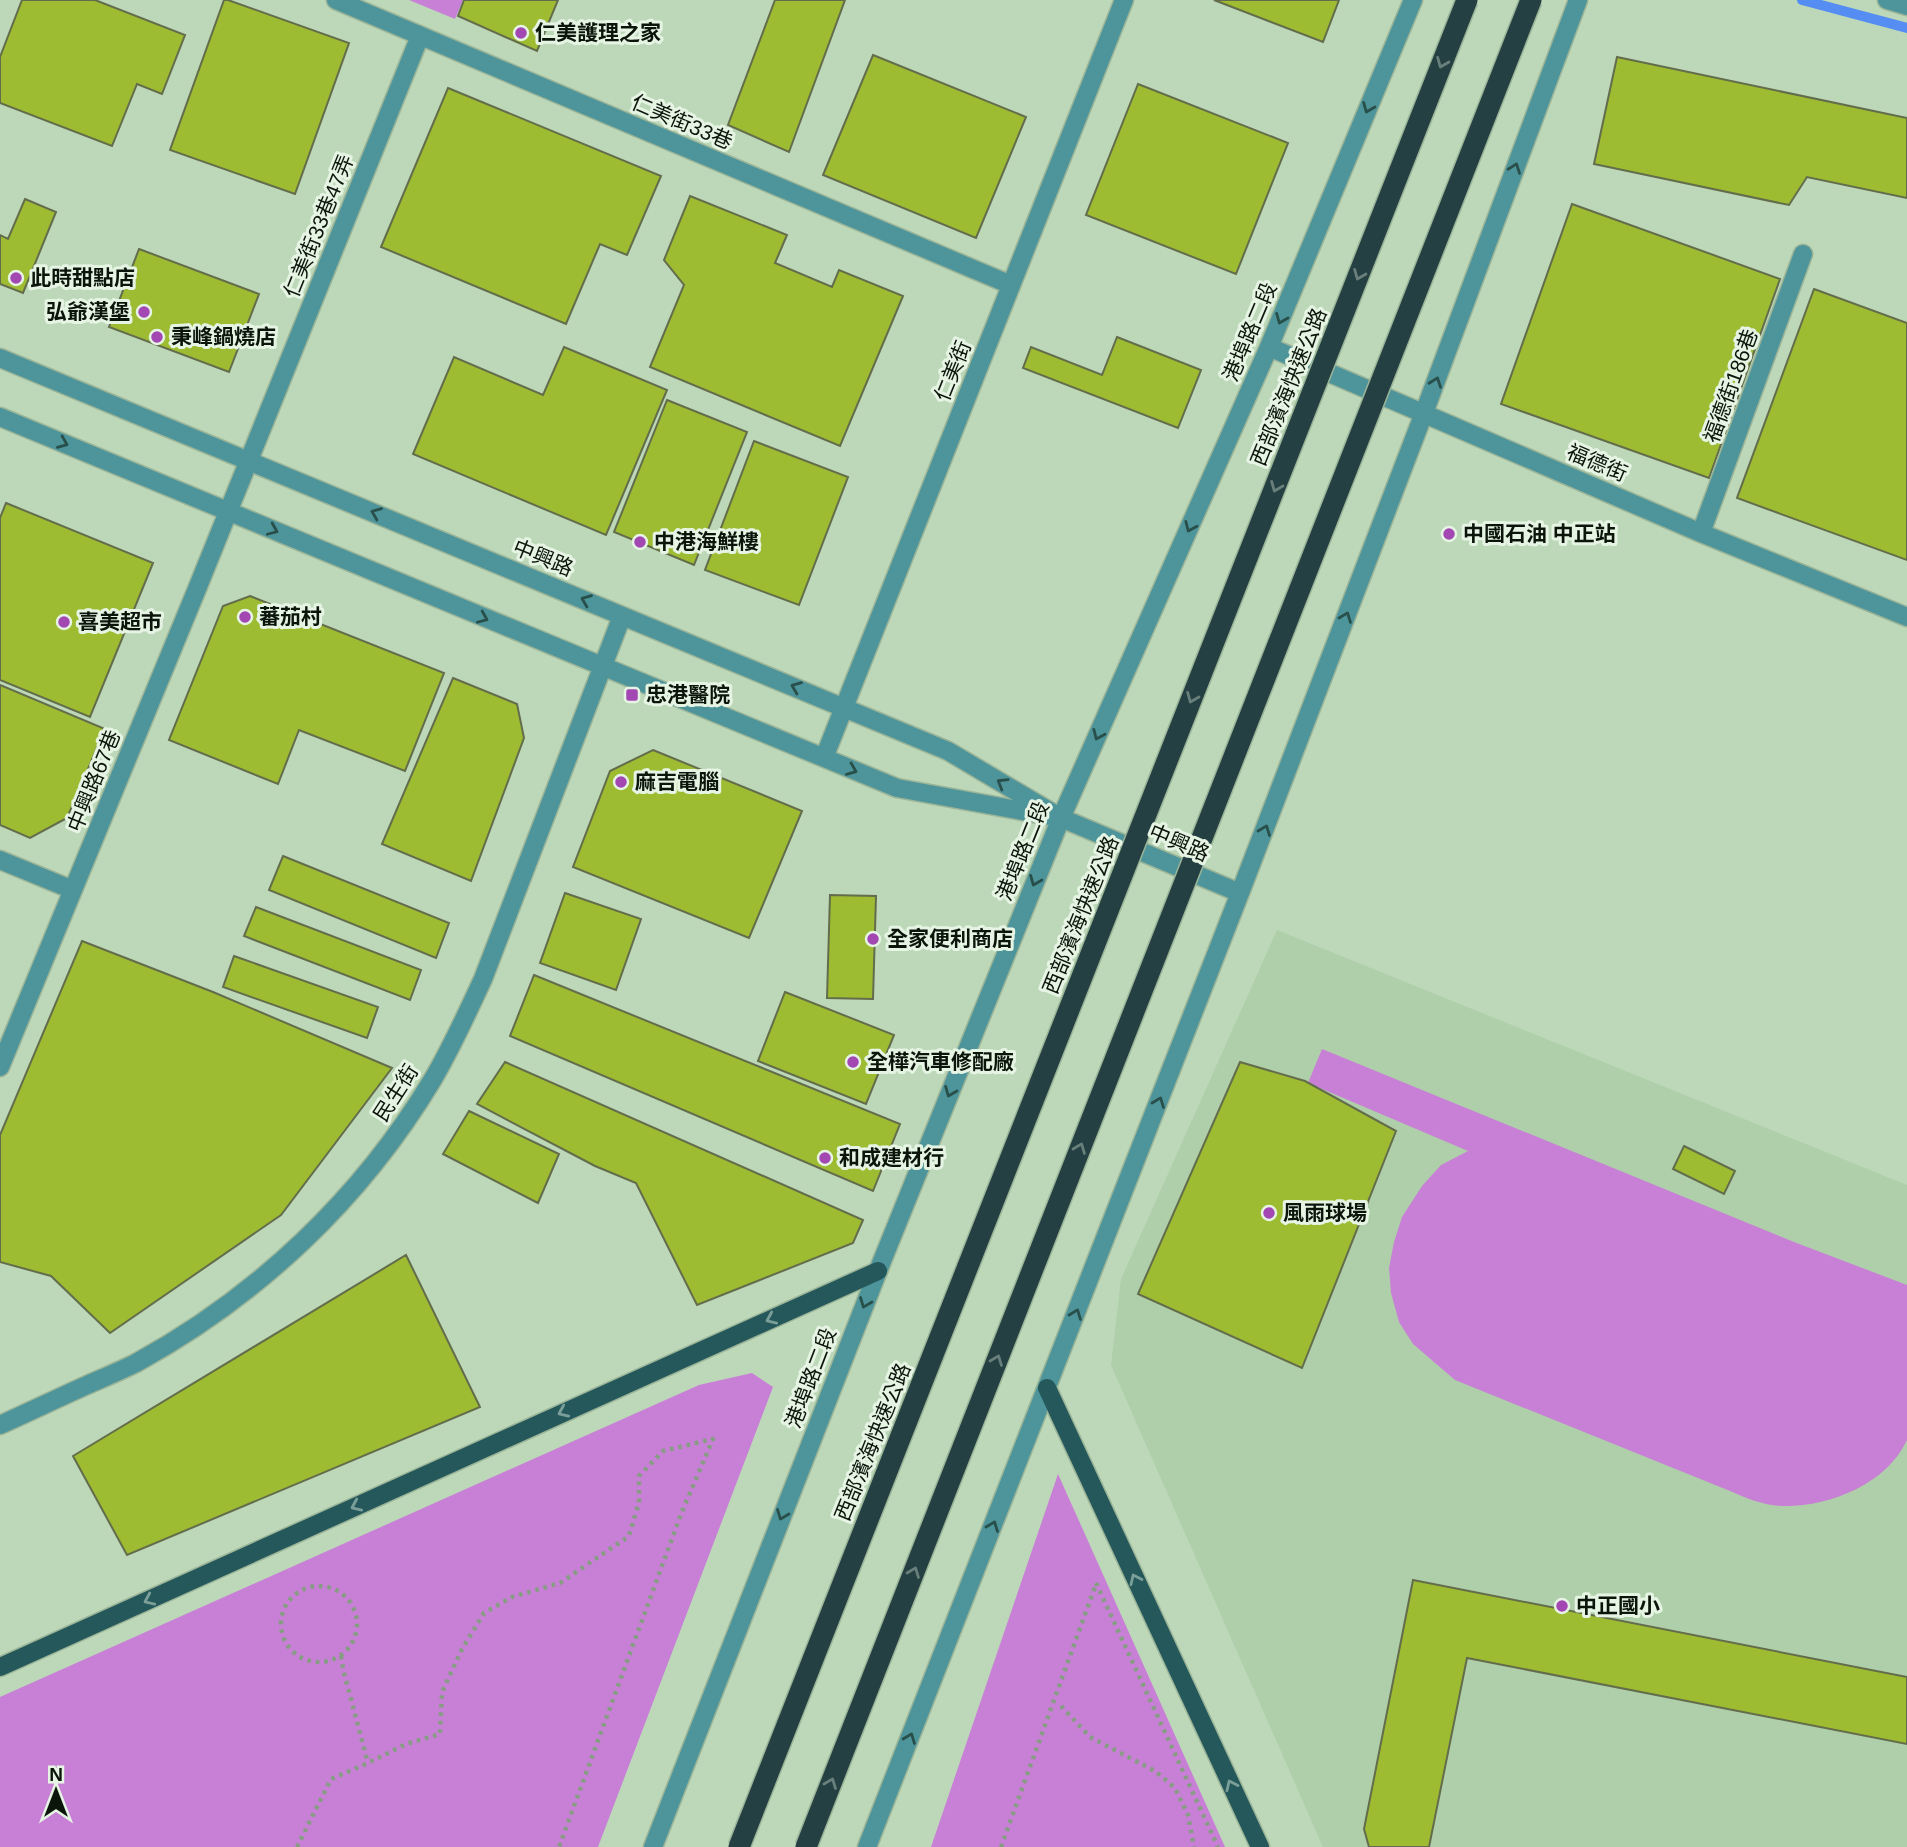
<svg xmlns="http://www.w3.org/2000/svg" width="1907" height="1847" viewBox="0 0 1907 1847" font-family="Arial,'Noto Sans TC',sans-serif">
<rect width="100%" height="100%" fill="#bcd8b8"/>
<path fill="#aecfa9" d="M1277,930L1907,1185V1847H1323L1111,1365L1121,1279Z"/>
<path fill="#c880d6" d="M409,0H463L455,19Z
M1322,1049L1794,1242L1907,1285V1440C1887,1484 1829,1507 1783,1506C1765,1506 1746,1498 1730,1491L1455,1380L1413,1344L1399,1322L1391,1293L1389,1268L1394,1242L1402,1217L1422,1186L1441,1165L1468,1151L1308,1083Z
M752,1373L773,1387L598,1847H0V1697L699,1385Z
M1058,1474L1225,1847H931Z"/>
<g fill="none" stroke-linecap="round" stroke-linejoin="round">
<path stroke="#558df2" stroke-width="10" d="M1802,0L1907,28"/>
</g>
<path fill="#9ebc31" stroke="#636d4b" stroke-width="2" d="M22,0H95L185,35L162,94L137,84L112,146L0,103V57Z
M224,0H228L349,43L295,194L170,150Z
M464,0H558L537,51L458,16Z
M775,0H845L789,152L728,125Z
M1214,0H1339L1323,42Z
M873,55L1026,117L976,238L823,175Z
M1617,57L1907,118V198L1807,177L1789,205L1594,164Z
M1138,84L1288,143L1236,274L1086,215Z
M448,88L661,176L627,255L600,244L566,324L381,247Z
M690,196L787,235L775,263L832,287L839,270L903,296L840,446L650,367L684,285L664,260Z
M25,199L56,212L23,293L0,284V235L8,239Z
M1572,204L1780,279L1709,478L1501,404Z
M139,249L259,294L229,372L109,327Z
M1814,289L1907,323V560L1737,498Z
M1117,337L1201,370L1178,428L1023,368L1031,347L1102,375Z
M564,347L667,390L606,535L413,454L454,357L543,395Z
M667,400L747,432L694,565L614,532Z
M754,441L848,477L799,605L705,570Z
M6,503L153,563L90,717L0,680V518Z
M250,596L444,673L405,771L299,730L278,784L169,740L223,606Z
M453,678L517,704L524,738L471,881L382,844Z
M0,685L105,729L67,818L30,838L0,825Z
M653,750L802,811L749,938L573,867L610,771Z
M283,856L449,923L436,958L269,890Z
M565,893L641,919L616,990L540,963Z
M830,895L876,896L873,999L827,998Z
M256,907L421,970L410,1000L244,936Z
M82,941L213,992L392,1068L281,1215L110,1333L51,1276L0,1262V1135Z
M234,956L378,1007L367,1038L223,987Z
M534,975L900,1124L873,1191L510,1036Z
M785,992L894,1035L866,1104L758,1061Z
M505,1062L863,1220L853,1243L697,1305L636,1183L595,1166L477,1104Z
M1240,1062L1305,1081L1396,1131L1302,1368L1138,1294Z
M469,1111L559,1154L538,1203L443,1154Z
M1684,1146L1735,1171L1724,1194L1673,1169Z
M406,1255L480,1407L127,1555L73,1456Z
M1413,1580L1907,1677V1744L1467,1658L1429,1847H1369L1364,1829Z"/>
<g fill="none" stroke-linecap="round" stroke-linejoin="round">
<g stroke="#9cb599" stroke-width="21">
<path id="minor" d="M336,0L1011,285
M1887,0L1907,6
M1269,347L1701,533L1907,617
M0,358L948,751L1061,818L1240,893
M0,417L897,788L1050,816
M1701,533L1803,254
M824,758L1124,0
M0,860L73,890
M0,1067L197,589L420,36
M0,1425C29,1412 58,1398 87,1385C103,1378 120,1371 136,1363C258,1296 361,1199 433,1079C452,1047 467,1013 483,979L622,616
M653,1847L878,1271L1061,818L1269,347L1413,0
M867,1847L1240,893L1424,413L1578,0"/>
</g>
<g stroke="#9cb599" stroke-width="21">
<path id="major" d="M1047,1388L1260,1847
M0,1667L878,1271"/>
</g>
<path stroke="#869c83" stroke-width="4.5" stroke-dasharray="3.5 5" stroke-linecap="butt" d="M1096,1583L1218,1847
M281 1624a38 38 0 1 1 76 0a38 38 0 1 1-76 0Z
M341,1656L343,1669L368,1763
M1061,1706L1090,1737L1155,1771L1175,1788L1188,1815L1194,1847
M297,1847L331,1779L368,1763L406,1744L440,1734L442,1692L462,1649L484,1613L512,1597L560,1583L629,1536L639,1502V1476L663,1451L713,1439L681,1514L559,1847
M1001,1847L1096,1584"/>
<use href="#minor" stroke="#4d959a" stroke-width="18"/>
<use href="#major" stroke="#24585b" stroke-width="18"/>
<g stroke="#9cb599" stroke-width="24" stroke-linecap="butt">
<path id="highway-bridge" d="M739,1847L1467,0
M806,1847L1531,0"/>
</g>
<use href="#highway-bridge" stroke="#254042" stroke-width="21"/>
</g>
<defs><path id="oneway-chevron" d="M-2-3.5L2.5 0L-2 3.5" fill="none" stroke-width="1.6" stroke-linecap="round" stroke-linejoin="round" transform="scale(1.75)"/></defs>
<g stroke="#697f7b">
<use href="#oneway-chevron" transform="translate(1442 63) rotate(112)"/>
<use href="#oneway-chevron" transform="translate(1359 275) rotate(112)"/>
<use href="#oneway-chevron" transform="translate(1276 487) rotate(112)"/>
<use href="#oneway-chevron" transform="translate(1192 698) rotate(112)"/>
<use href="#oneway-chevron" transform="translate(1080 1148) rotate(-69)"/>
<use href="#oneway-chevron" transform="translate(997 1360) rotate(-69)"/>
<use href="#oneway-chevron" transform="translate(914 1572) rotate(-69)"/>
<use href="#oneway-chevron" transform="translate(831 1783) rotate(-69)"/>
</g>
<g stroke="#294f4b">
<use href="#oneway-chevron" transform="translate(1368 108) rotate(112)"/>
<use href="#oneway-chevron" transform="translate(1515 168) rotate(-70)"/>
<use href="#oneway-chevron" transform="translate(1281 319) rotate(112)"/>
<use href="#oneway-chevron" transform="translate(1436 382) rotate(-70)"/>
<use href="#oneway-chevron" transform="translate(63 443) rotate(22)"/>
<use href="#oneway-chevron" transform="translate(376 513) rotate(-158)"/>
<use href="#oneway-chevron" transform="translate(1190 527) rotate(114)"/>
<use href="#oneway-chevron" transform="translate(273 530) rotate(23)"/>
<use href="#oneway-chevron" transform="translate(586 600) rotate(-158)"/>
<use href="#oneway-chevron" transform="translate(1346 617) rotate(-69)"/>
<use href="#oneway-chevron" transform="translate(483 618) rotate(23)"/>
<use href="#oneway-chevron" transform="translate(796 687) rotate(-158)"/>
<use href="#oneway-chevron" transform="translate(1098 735) rotate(114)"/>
<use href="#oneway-chevron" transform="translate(852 770) rotate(22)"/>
<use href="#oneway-chevron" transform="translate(1002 783) rotate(-149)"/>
<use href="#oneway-chevron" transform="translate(1265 830) rotate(-69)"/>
<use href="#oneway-chevron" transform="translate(1035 881) rotate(112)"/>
<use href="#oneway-chevron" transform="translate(950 1092) rotate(112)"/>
<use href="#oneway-chevron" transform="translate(1159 1102) rotate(-69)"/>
<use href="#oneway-chevron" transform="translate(865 1303) rotate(111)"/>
<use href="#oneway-chevron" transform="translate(1076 1314) rotate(-69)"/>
<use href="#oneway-chevron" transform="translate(782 1515) rotate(111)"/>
<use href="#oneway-chevron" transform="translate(993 1526) rotate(-69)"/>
<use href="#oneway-chevron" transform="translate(910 1738) rotate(-69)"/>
</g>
<g stroke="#7b9e99">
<use href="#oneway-chevron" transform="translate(771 1319) rotate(156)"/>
<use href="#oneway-chevron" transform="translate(563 1412) rotate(156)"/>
<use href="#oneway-chevron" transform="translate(356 1506) rotate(156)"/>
<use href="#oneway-chevron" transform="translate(1135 1579) rotate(-115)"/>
<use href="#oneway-chevron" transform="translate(149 1600) rotate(156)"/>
<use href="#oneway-chevron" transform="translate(1231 1785) rotate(-115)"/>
</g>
<g fill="#a348b3" stroke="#e6f4e4" stroke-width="2.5">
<circle cx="521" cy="33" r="7"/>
<circle cx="16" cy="278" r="7"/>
<circle cx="144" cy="312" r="7"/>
<circle cx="157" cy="337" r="7"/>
<circle cx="1449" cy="534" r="7"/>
<circle cx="640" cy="542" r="7"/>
<circle cx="245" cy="617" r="7"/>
<circle cx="64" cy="622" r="7"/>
<rect x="625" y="688" width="14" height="14" rx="3.5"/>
<circle cx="621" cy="782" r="7"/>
<circle cx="873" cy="939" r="7"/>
<circle cx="853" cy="1062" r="7"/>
<circle cx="825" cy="1158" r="7"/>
<circle cx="1269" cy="1213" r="7"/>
<circle cx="1562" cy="1606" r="7"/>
</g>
<g text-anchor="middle" stroke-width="6" stroke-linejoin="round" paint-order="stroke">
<g font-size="21" font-weight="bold" fill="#0b150a" stroke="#e6f4e4" text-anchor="start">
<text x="535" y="40">仁美護理之家</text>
<text x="30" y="285">此時甜點店</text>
<text x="130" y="319" text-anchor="end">弘爺漢堡</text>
<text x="171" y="344">秉峰鍋燒店</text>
<text x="1463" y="541">中國石油 中正站</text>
<text x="654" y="549">中港海鮮樓</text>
<text x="259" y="624">蕃茄村</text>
<text x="78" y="629">喜美超市</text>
<text x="646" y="702">忠港醫院</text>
<text x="635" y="789">麻吉電腦</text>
<text x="887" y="946">全家便利商店</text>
<text x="867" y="1069">全樺汽車修配廠</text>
<text x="839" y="1165">和成建材行</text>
<text x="1283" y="1220">風雨球場</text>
<text x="1576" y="1613">中正國小</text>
</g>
<g font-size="21" fill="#0b150a" stroke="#e6f4e4">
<text transform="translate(682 122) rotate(23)" y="7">仁美街33巷</text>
<text transform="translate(319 226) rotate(-68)" y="7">仁美街33巷47弄</text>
<text transform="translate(1250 332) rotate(-67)" y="7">港埠路二段</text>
<text transform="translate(953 371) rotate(-68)" y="7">仁美街</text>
<text transform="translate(1731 386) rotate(-70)" y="7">福德街186巷</text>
<text transform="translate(1289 387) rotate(-68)" y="7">西部濱海快速公路</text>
<text transform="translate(1597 463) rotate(23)" y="7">福德街</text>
<text transform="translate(543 558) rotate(22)" y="7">中興路</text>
<text transform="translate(94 781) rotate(-68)" y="7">中興路67巷</text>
<text transform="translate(1179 843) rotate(23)" y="7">中興路</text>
<text transform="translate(1023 851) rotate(-68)" y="7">港埠路二段</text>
<text transform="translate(1081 915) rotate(-68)" y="7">西部濱海快速公路</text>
<text transform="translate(396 1093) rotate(-57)" y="7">民生街</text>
<text transform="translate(811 1378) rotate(-69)" y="7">港埠路二段</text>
<text transform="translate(873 1442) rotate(-68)" y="7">西部濱海快速公路</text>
</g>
</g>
<g transform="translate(56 1791)" stroke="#e6f4e4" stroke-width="5" paint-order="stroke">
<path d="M0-5L12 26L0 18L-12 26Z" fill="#0b150a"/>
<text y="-10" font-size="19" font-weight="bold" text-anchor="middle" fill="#0b150a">N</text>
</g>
</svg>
